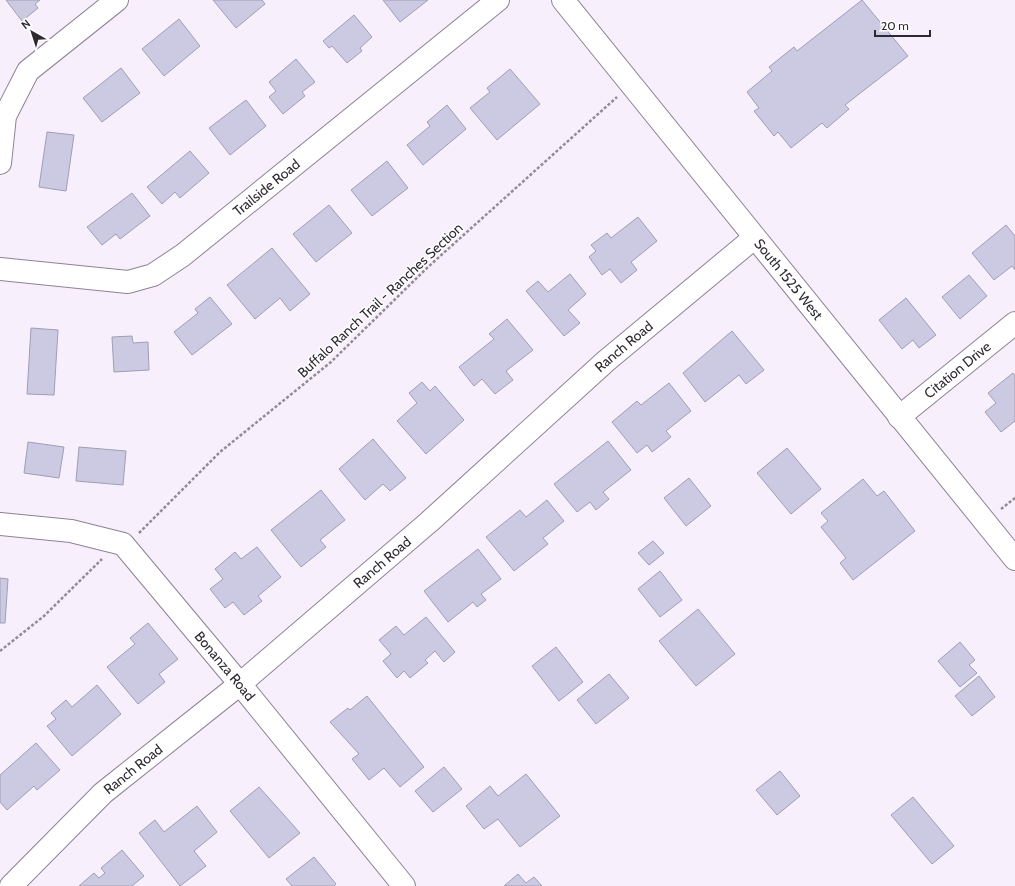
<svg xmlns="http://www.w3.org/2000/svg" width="1015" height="886" viewBox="0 0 1015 886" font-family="Cabin,sans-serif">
<rect width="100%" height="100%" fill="#f8effd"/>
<path fill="#ccc9e2" stroke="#a09db5" d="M6,0H40L35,4L38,8L22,21Z
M213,0H262L265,4L236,28Z
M383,0H428L400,22Z
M862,0L908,56L845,105L849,109L827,128L822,123L791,148L778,132L774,136L754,111L759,108L747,92L772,71L769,67L794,47L797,51Z
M354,15L372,37L360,48L362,51L347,63L332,46L329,48L323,41Z
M179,19L200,46L164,76L142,49Z
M296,59L315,82L302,92L305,96L283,114L269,97L276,91L269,82Z
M121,68L140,93L102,122L83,98Z
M510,69L540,104L497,140L470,108L490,92L487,88Z
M246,100L266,126L230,155L209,128Z
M447,105L466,129L423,165L407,145L430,126L427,122Z
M47,132L74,135L66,191L39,187Z
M190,151L209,173L180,198L175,192L162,204L147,187Z
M387,161L408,188L372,216L351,190Z
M132,193L150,216L120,239L116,234L102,245L87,227Z
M329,205L352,233L316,262L293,234Z
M638,217L657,241L631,262L637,270L621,283L610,269L602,275L589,257L596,251L591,245L607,233L611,238Z
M1006,225L1015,236V270L1012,266L994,280L972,253Z
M272,248L310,294L290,311L280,298L255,319L227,285Z
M570,274L586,294L568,310L580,323L564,336L526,291L538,281L548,292Z
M969,275L987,296L960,319L942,297Z
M210,297L232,324L192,355L174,332L198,313L195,309Z
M906,298L936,335L919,348L913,340L902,349L879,320Z
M507,319L533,350L506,371L513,380L495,394L482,379L474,386L459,367L494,339L489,334Z
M31,328L58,330L54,395L27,394Z
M732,331L764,370L746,384L739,375L705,402L683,373Z
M132,336L133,343L148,342L149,370L114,372L112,337Z
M1013,373L1015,376V421L1001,432L985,412L996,403L988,393Z
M422,382L430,391L435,386L464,420L426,454L397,421L417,403L409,393Z
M669,383L691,411L666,431L671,437L652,452L647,445L637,453L612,422L637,401L641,405Z
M373,439L406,478L390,491L383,484L365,500L339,469Z
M608,441L631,470L603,492L609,499L596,510L590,502L577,512L554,484Z
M28,442L64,447L59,478L24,473Z
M79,447L126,451L123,485L76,481Z
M787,448L821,489L791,514L757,473Z
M689,478L711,506L686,526L664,498Z
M863,479L877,496L884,491L915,531L853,580L840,563L846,558L821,527L828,521L821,513Z
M321,490L345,520L320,540L326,547L301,567L271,530Z
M547,500L564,521L543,538L548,544L514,571L486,537L520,510L526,517Z
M653,541L664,553L649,565L638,553Z
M257,547L281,577L258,596L262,601L244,615L233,602L225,608L210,589L223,579L215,569L235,552L241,559Z
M478,549L501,579L481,594L486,600L477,607L473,602L448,622L424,591Z
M660,571L682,600L660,617L638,589Z
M0,578L8,579L5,623H0Z
M698,609L735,654L696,686L659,641Z
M426,617L455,652L444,662L435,651L425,660L428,663L410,678L404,671L397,678L383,661L391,654L379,640L396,626L404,635Z
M148,623L178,659L159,674L165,682L138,704L107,667L135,644L130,638Z
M960,642L975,660L969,665L977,673L960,687L938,661Z
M556,647L583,682L559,701L532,666Z
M609,674L629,698L596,724L577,700Z
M979,676L995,697L972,716L955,696Z
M97,685L121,714L72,756L47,726L56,719L51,713L66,700L72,707Z
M367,696L424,767L400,787L384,768L369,780L352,759L359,754L330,722L348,708L350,710Z
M36,743L60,770L37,790L34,786L7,810L0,802V775Z
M444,767L462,789L433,812L415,791Z
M780,771L800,796L777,815L756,790Z
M526,774L560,816L520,847L498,819L484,829L466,806L490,786L498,796Z
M259,787L300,833L269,858L230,811Z
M913,797L954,846L932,864L891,815Z
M197,806L217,832L194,851L206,866L180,886L139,833L155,820L164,832Z
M122,850L144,876L132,886H79L94,873L99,878L105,873L101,868Z
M314,857L336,884L334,886H292L286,879Z
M518,874L526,883L534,877L542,886H504Z"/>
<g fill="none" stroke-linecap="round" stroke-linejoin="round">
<g stroke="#8f8196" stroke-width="24">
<g id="minor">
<path id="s1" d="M563,0L1015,559"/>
<path d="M0,163L5,116L28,71L117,0"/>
<path id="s2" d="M0,269L128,282L153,275L183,255L498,0"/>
<path id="s3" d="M899,417L1015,323"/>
<path id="s4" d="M0,524L71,531L123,544L240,684L404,886"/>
<path id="s5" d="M11,886L103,793L240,684L429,522L606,361L754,238"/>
</g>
</g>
<path stroke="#928b96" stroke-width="2.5" stroke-dasharray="3 2" stroke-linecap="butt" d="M1001,509L1015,498
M139,533L220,452L331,362L428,267L617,97
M0,651L44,616L102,559"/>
<use href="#minor" stroke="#fff" stroke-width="22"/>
</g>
<g text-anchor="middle" stroke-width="3" stroke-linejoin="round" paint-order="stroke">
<g font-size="14" fill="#2f2a32" stroke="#fff">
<text dy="5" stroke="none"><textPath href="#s2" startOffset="298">Trailside Road</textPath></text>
<text dy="5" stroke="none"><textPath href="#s1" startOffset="359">South 1525 West</textPath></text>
<text transform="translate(380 300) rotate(-43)" y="5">Buffalo Ranch Trail - Ranches Section</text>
<text dy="5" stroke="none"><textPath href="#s5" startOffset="817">Ranch Road</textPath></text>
<text dy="5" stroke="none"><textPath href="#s3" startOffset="75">Citation Drive</textPath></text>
<text dy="5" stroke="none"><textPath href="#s5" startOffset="493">Ranch Road</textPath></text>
<text dy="5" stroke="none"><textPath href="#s4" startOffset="284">Bonanza Road</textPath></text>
<text dy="5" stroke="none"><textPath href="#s5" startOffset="169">Ranch Road</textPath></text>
</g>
</g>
<g transform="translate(32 32) rotate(321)" stroke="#ffffff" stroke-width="3" paint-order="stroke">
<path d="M0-3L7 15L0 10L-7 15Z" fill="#2f2a32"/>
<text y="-6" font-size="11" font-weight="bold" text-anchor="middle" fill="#2f2a32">N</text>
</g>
<path d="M875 30v6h55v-6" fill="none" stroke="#2f2a32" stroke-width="2"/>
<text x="881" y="30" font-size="12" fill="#2f2a32" stroke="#ffffff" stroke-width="3" paint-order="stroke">20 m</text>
</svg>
